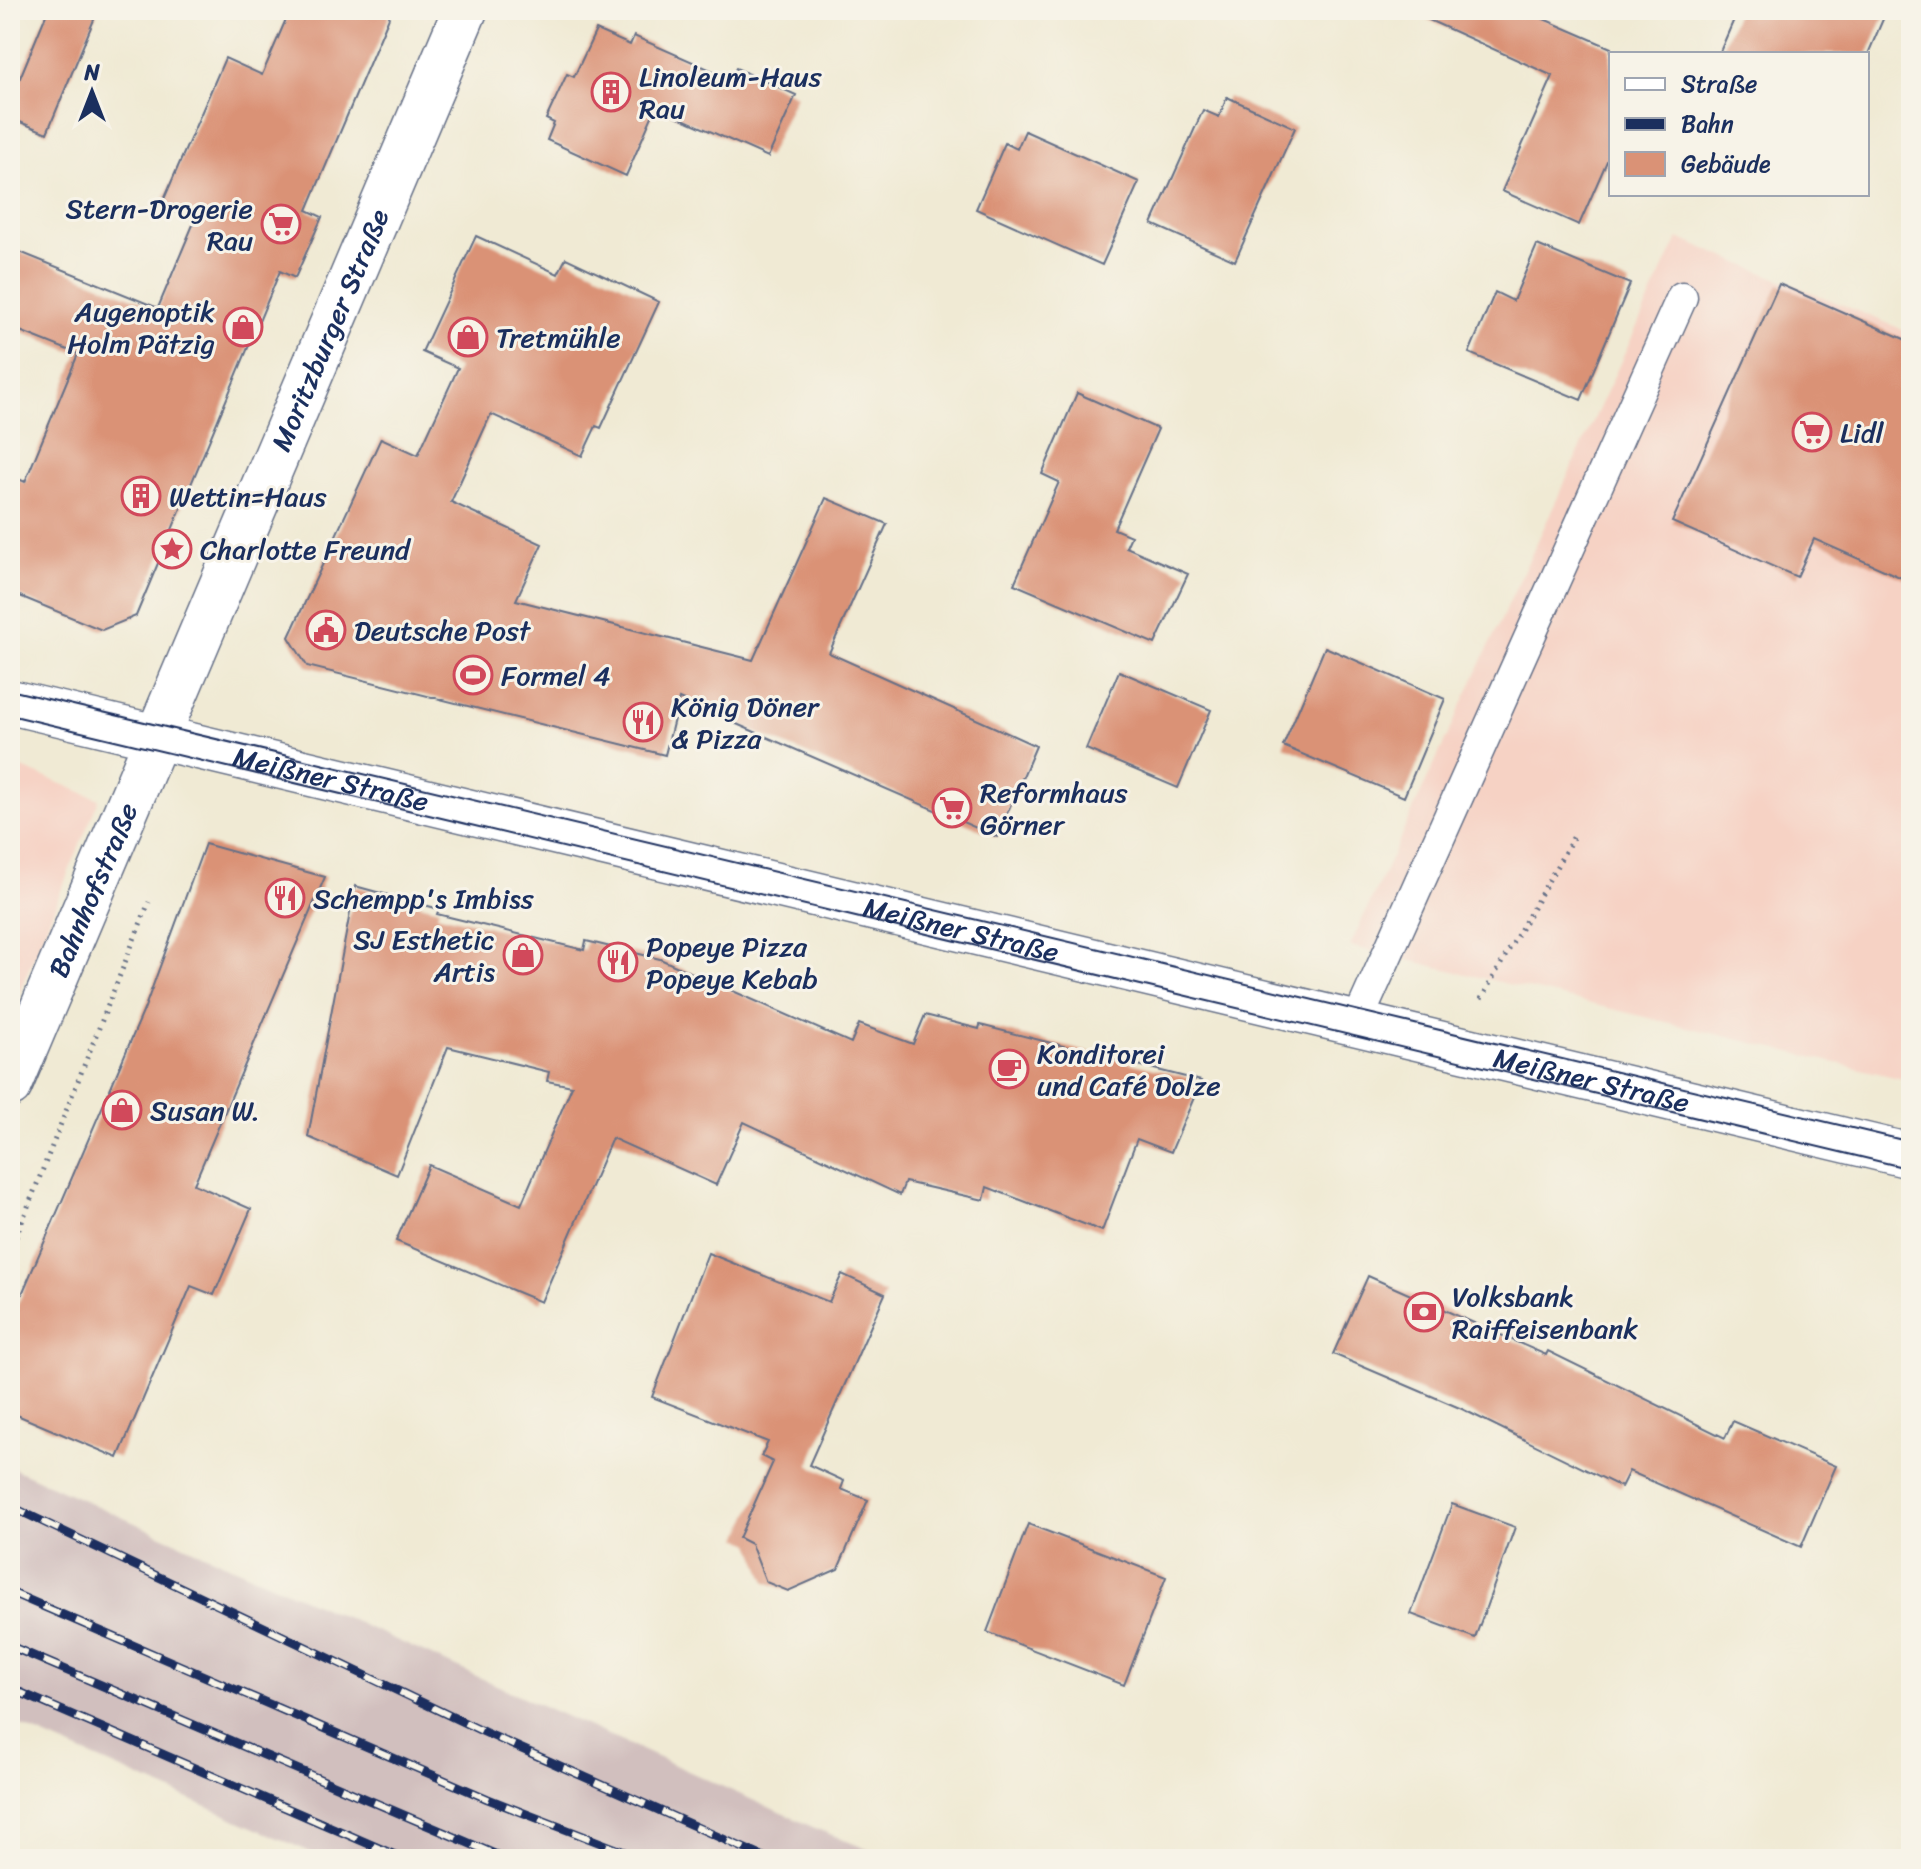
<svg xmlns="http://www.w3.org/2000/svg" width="1921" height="1869" viewBox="0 0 1921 1869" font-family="Sriracha,sans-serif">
<rect width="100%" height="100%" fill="#f7f3e8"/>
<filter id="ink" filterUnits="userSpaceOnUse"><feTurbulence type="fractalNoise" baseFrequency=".0125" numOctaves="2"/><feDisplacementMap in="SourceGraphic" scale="16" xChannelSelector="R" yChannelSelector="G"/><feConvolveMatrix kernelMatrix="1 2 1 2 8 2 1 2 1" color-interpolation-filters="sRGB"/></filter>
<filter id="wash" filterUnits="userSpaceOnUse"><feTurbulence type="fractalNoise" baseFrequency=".006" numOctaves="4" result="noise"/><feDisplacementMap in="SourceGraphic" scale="32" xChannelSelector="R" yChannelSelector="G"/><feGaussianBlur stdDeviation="1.8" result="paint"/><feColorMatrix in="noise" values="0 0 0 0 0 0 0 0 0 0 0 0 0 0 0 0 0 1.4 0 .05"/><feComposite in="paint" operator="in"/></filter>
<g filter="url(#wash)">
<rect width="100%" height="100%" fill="#f0ead4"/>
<path fill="#f6d2c4" d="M1678,238L1911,333V1081L1350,946Z
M10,763L99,799L10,1014Z"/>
<path fill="#d1bfbe" d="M10,1467L815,1828L891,1859H326L10,1721Z"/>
<g id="blocks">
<path fill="#da9276" d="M48,10H98L47,133L10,118V102Z
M290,10H392L307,210L322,217L295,278L280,271L136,616L102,630L10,592V475L25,482L78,354L10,327V248L158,308L195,220L161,206L225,58L262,75Z
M1407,10H1523L1611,48V152L1579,225L1502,191L1553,76Z
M1738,10H1887L1868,54H1719Z
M596,30L630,45L634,36L731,79L736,68L796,95L768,157L656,107L626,176L547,140L554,123L546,119L567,74L574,77Z
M1227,97L1295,128L1235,261L1152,224L1203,110L1219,117Z
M1025,131L1139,182L1102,265L976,209L1005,143L1017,149Z
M476,236L558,274L566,258L659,302L601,428L596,426L582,456L491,414L451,502L542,544L516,600L753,660L826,498L887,524L829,653L1036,746L997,837L679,699L665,755L307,666L289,637L381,438L418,455L458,368L422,352Z
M1537,245L1630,284L1581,400L1469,353L1495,292L1513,301Z
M1779,284L1911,342V582L1814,539L1797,577L1672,522Z
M1077,393L1158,429L1114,529L1131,536L1126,547L1188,574L1155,644L1014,584L1059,482L1042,474Z
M1325,647L1445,699L1404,797L1283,746Z
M1119,671L1211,710L1178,788L1086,749Z
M205,844L325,877L194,1184L251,1209L214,1295L191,1286L118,1458L10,1412V1322L144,1010Z
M355,886L439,909L437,914L584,950L586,941L660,959L851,1043L859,1024L913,1044L925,1015L979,1029L980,1025L1201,1081L1171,1152L1137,1139L1102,1231L987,1187L984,1200L905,1182L900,1195L744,1122L716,1185L612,1138L541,1302L396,1241L429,1165L521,1205L572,1086L547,1081L549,1072L448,1047L397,1175L308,1137Z
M708,1253L829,1302L842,1274L885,1294L809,1465L844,1481L841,1489L868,1500L838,1569L788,1591L766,1582L751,1544L739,1538L773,1462L761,1456L768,1442L652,1397Z
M1368,1276L1546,1355L1548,1351L1725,1438L1733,1421L1836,1466L1801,1547L1629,1471L1621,1487L1462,1409L1333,1354Z
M1452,1504L1515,1527L1475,1638L1411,1614Z
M1028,1524L1166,1577L1124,1685L987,1632Z"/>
</g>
</g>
<g filter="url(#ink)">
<use href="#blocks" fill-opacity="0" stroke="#667087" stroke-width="2"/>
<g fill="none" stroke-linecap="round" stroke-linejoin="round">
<g stroke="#667087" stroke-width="33">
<path id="service" d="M1356,1024L1682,297"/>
</g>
<g stroke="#667087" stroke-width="47">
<g id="tertiary">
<path id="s1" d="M10,1085L465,10"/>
</g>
</g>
<g stroke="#667087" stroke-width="47">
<g id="secondary">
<path id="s2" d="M10,702L1911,1156"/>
</g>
</g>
<path stroke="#667087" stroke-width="5" stroke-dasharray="2 6" stroke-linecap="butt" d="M1481,999L1574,836
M10,1252L149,902"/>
<use href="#service" stroke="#fff" stroke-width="30"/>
<use href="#tertiary" stroke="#fff" stroke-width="44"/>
<use href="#secondary" stroke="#fff" stroke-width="44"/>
<path stroke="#1b2f5e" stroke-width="2" d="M10,690L1911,1142
M10,715L1911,1169"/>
<g stroke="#1b2f5e" stroke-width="9">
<path id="rail" d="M10,1506L484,1732L768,1859
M10,1592L488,1799L642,1859
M10,1646L506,1859
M10,1688L404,1859"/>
</g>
<use href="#rail" stroke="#f7f3e8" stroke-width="6" stroke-dasharray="18" stroke-linecap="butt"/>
</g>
</g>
<defs>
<g id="building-ring" transform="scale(2)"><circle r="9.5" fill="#f7f3e8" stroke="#d1495b" stroke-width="1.5"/><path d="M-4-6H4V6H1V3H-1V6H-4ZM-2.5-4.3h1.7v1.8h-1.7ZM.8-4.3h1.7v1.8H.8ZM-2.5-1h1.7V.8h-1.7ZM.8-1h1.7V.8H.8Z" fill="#d1495b"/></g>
<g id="supermarket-ring" transform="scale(2)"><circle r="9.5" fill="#f7f3e8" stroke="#d1495b" stroke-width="1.5"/><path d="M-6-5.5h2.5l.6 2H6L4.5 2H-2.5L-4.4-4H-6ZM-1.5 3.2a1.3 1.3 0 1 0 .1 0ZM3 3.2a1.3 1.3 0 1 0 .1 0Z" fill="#d1495b"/></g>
<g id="shop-ring" transform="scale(2)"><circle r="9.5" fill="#f7f3e8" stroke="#d1495b" stroke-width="1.5"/><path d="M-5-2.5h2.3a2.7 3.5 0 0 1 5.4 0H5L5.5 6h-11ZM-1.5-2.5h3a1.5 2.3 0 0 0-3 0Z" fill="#d1495b"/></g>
<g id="sight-ring" transform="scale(2)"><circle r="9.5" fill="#f7f3e8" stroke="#d1495b" stroke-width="1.5"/><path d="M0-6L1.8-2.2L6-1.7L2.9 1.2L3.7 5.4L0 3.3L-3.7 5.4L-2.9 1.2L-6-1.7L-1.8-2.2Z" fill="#d1495b"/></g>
<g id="civic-ring" transform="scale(2)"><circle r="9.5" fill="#f7f3e8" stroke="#d1495b" stroke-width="1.5"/><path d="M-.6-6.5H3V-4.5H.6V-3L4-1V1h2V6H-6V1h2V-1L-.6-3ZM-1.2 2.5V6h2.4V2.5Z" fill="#d1495b"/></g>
<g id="stadium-ring" transform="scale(2)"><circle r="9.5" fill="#f7f3e8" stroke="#d1495b" stroke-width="1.5"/><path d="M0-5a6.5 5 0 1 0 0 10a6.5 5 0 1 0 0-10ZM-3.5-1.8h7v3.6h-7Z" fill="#d1495b"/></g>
<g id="restaurant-ring" transform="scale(2)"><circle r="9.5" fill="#f7f3e8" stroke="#d1495b" stroke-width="1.5"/><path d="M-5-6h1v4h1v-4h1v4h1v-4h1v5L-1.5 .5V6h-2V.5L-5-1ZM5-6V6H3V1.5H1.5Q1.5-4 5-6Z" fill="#d1495b"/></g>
<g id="cafe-ring" transform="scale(2)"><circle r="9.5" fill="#f7f3e8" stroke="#d1495b" stroke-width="1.5"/><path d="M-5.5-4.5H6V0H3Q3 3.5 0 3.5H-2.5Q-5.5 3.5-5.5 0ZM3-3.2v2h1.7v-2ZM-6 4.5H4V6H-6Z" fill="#d1495b"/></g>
<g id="bank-ring" transform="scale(2)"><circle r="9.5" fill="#f7f3e8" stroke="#d1495b" stroke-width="1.5"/><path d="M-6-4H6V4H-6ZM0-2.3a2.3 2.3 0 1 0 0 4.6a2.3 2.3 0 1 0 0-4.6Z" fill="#d1495b"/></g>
</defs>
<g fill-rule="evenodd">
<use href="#building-ring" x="611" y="92"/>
<use href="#supermarket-ring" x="281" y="224"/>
<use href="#shop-ring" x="243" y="327"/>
<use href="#shop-ring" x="468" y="337"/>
<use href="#supermarket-ring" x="1812" y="432"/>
<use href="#building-ring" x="141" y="496"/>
<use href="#sight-ring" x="172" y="549"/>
<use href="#civic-ring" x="326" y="630"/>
<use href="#stadium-ring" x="473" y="675"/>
<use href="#restaurant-ring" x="643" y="722"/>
<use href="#supermarket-ring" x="952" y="808"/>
<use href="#restaurant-ring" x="285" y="898"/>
<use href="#shop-ring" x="523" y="955"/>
<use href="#restaurant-ring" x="618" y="962"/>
<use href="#cafe-ring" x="1009" y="1069"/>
<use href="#shop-ring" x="122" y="1110"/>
<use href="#bank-ring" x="1424" y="1312"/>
</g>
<g text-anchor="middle" stroke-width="6" stroke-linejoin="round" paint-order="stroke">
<g font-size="28" fill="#1b2f5e" stroke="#f7f3e8" text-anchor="start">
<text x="639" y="86">Linoleum-Haus<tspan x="639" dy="32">Rau</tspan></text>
<text x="253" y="218" text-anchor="end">Stern-Drogerie<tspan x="253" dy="32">Rau</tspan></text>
<text x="215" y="321" text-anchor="end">Augenoptik<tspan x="215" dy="32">Holm Pätzig</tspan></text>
<text x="496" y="347">Tretmühle</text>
<text x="1840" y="442">Lidl</text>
<text x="169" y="506">Wettin=Haus</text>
<text x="200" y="559">Charlotte Freund</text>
<text x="354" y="640">Deutsche Post</text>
<text x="501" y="685">Formel 4</text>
<text x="671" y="716">König Döner<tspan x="671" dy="32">&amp; Pizza</tspan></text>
<text x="980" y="802">Reformhaus<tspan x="980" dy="32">Görner</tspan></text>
<text x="313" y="908">Schempp's Imbiss</text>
<text x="495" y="949" text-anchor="end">SJ Esthetic<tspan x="495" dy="32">Artis</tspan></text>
<text x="646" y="956">Popeye Pizza<tspan x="646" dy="32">Popeye Kebab</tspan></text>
<text x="1037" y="1063">Konditorei<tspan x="1037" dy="32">und Café Dolze</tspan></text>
<text x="150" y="1120">Susan W.</text>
<text x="1452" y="1306">Volksbank<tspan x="1452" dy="32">Raiffeisenbank</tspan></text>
</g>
<g font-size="28" fill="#1b2f5e" stroke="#f7f3e8">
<text dy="10" stroke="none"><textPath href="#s1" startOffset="820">Moritzburger Straße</textPath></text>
<text dy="10" stroke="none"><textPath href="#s2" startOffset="330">Meißner Straße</textPath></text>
<text dy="10" stroke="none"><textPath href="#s1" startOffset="212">Bahnhofstraße</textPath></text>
<text dy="10" stroke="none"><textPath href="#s2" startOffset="978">Meißner Straße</textPath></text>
<text dy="10" stroke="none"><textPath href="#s2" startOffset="1626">Meißner Straße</textPath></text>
</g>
</g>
<rect width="1921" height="1869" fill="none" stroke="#f7f3e8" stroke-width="40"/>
<rect x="1609" y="52" width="260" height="144" fill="#f7f3e8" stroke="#9fa5b1" stroke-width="2"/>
<rect x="1625" y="78" width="40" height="12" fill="#ffffff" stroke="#9fa5b1" stroke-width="2"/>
<text x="1681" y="92" font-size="24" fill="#1b2f5e">Straße</text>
<rect x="1625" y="118" width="40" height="12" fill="#1b2f5e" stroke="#9fa5b1" stroke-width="2"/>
<text x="1681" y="132" font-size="24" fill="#1b2f5e">Bahn</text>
<rect x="1625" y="152" width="40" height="24" fill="#da9276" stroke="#9fa5b1" stroke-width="2"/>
<text x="1681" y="172" font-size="24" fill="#1b2f5e">Gebäude</text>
<g transform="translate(92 92)" stroke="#f7f3e8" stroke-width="6" paint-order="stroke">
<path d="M0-6L14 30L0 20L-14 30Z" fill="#1b2f5e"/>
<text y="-12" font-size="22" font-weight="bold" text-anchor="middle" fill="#1b2f5e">N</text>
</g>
</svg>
